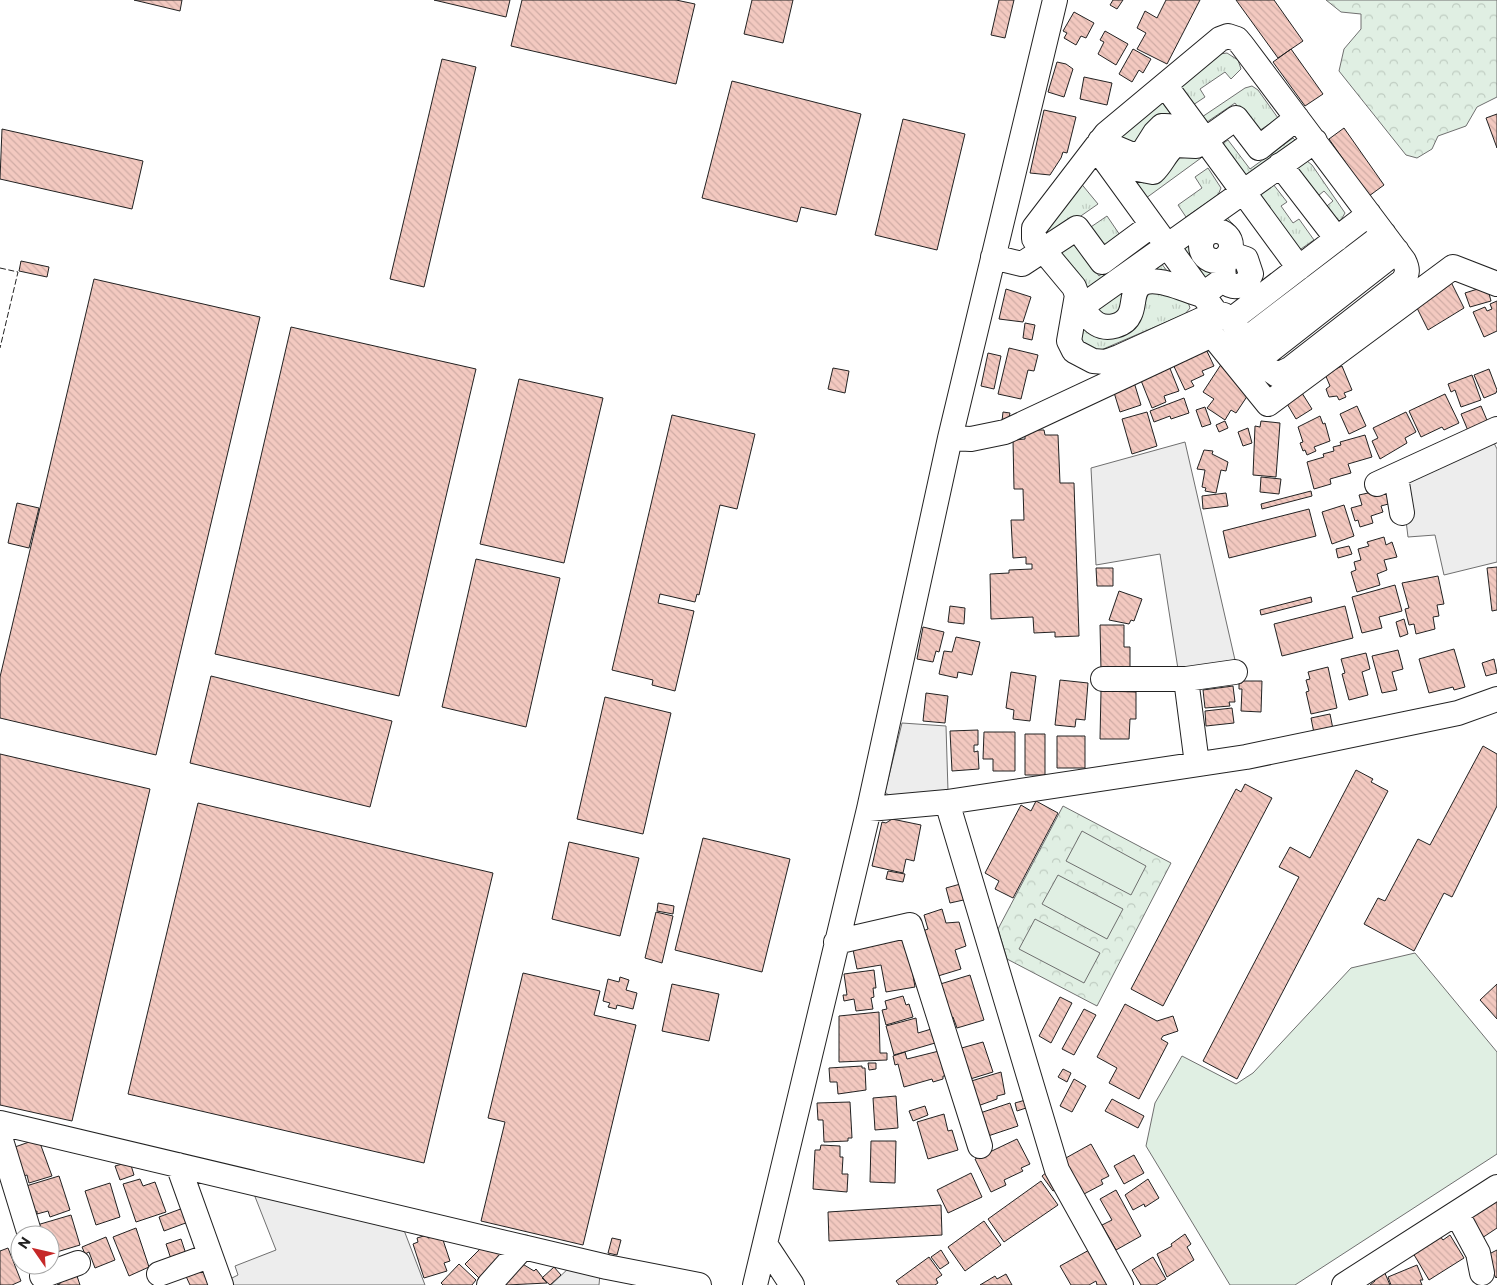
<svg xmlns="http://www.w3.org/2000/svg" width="1497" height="1285" viewBox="0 0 1497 1285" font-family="Commissioner,sans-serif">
<defs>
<pattern id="grass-tufts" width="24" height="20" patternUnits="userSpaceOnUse" patternTransform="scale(1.25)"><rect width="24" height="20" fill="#e0efe3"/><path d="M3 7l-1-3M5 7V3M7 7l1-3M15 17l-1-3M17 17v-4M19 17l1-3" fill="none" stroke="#c0cdc2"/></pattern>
<pattern id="forest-crowns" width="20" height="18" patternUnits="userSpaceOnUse" patternTransform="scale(1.25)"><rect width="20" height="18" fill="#e0efe3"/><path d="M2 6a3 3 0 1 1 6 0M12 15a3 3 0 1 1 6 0" fill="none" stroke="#c0cdc2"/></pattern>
<pattern id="building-back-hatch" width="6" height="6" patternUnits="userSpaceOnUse" patternTransform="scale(1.25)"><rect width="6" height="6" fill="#f3c9c0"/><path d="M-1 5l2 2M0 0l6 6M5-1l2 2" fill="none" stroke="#d0aca5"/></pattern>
</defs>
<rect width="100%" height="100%" fill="#fff"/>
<path fill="url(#grass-tufts)" stroke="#6f6f6f" d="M1227,53L1238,60L1241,69L1231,79L1225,72L1200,89L1205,97L1190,107L1179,87L1220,54Z
M1252,86L1258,90L1278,118L1256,133L1235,103L1201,126L1202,117L1245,88Z
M1161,101L1181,127L1139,147L1116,135Z
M1293,138L1295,140L1246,177L1216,148L1228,140L1250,169Z
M1175,152L1201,158L1142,201L1134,182C1156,184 1163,169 1175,152Z
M1307,161L1312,165L1345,213L1341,220L1331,226L1321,211L1333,201L1324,191L1313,200L1293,170L1300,164Z
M1208,168L1221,188L1218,195L1186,217L1178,205L1202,188L1195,177Z
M1079,181L1098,204L1045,241L1042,232Z
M1273,184L1287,202L1281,206L1293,223L1299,219L1314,240L1295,253L1257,194Z
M1225,215L1235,227L1228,233L1216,227L1199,238L1195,249L1200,260L1214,268V278L1205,286L1181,247Z
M1107,216L1124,241L1103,257L1085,231Z
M1073,240L1099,276L1144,244L1145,246L1085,290L1056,253Z
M1161,263L1174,280L1160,274L1118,317L1091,313Z
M1162,287L1179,300L1188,302L1190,308L1185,314L1101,350L1087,349L1081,345V322L1096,333L1137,298Z"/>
<path fill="url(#forest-crowns)" stroke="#6f6f6f" d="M1326,0H1497V97L1477,107L1466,126L1438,136L1432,149L1417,158L1406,155L1339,71L1344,49L1361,29V14L1341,12Z
M1063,806L1171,863L1097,1006L1007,959L998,929Z"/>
<path fill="#e0efe3" stroke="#6f6f6f" d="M1082,831L1146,866L1131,895L1066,861Z
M1058,875L1123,909L1107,939L1042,904Z
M1035,919L1100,953L1084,983L1019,949Z
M1415,953L1497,1052V1154L1295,1285H1230L1146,1146L1155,1103L1182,1056L1236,1084L1253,1073L1351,968Z"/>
<path fill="#ededed" stroke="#6f6f6f" d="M1492,439L1497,449V562L1444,575L1435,535L1408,537L1401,479Z
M1185,442L1235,660L1178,669L1160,554L1096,565L1091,468Z
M902,723L946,726L948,791L892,798L885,792Z
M252,1189L402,1225L425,1285H233L230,1279L238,1275L235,1266L276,1250Z
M572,1265L600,1274L599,1285H551Z"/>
<path fill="url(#building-back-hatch)" stroke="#222" d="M134,0H182L180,11Z
M434,0H510L506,17Z
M522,0H676L695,4L676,84L511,46Z
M752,0H793L783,43L744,34Z
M999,0H1014L1005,38L991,35Z
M1113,0H1123L1117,9L1110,5Z
M1166,0H1200L1167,64L1137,49L1146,33L1137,28L1145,11L1157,18Z
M1236,0H1274L1303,41L1278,58Z
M1074,12L1094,23L1086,38L1081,36L1076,45L1064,38L1067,33L1063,31Z
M1105,31L1128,44L1116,65L1098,54L1104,42L1100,40Z
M1133,49L1151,59L1143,73L1139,70L1132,82L1119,74Z
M1291,49L1323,94L1305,106L1273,62Z
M442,59L476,67L424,287L390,279Z
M1057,62L1066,64L1073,69L1064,97L1048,92Z
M1084,77L1112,83L1107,105L1080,99Z
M732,81L861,114L836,215L801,207L797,222L702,198Z
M1044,110L1076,117L1067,153L1063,152L1061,158L1050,175L1030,173Z
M1497,114V148L1486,118Z
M903,119L965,134L937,250L875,235Z
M1344,128L1384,185L1369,196L1329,139Z
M2,129L143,161L132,209L0,179Z
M21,261L49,267L47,277L19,271Z
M94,279L260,317L156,755L0,718V677Z
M1451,282L1464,308L1428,330L1414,302Z
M1487,286L1491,301L1470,307L1465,293Z
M1006,289L1031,297L1023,322L999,319Z
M1497,301V331L1484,337L1473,312L1485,307L1487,311L1492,309L1490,304Z
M1025,323L1035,325L1032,340L1023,338Z
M291,327L476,369L399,696L215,654Z
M1204,345L1214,366L1202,371L1204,375L1191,381L1194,386L1185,390L1171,360Z
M1009,348L1038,355L1034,371L1028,370L1021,399L998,394Z
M988,353L1001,356L994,389L981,386Z
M1167,361L1179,391L1164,396L1166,402L1152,408L1138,373Z
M1222,363L1248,395L1236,413L1231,410L1225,420L1207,408L1214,399L1203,392Z
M1342,366L1352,390L1344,393L1346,397L1339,400L1337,396L1329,397L1326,389L1330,386L1325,374Z
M833,368L849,371L845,393L828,389Z
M1489,369L1497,390L1496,393L1484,398L1474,375Z
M1472,375L1481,400L1461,407L1455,390L1451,392L1448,384Z
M519,379L603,398L564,563L480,544Z
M1133,379L1141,405L1120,412L1112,386Z
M1302,393L1312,409L1296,419L1286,402Z
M1445,394L1459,423L1444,430L1442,427L1421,437L1409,411Z
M1184,398L1189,413L1171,419L1170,416L1154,422L1150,411Z
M1357,406L1366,426L1349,434L1340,414Z
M1481,406L1489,425L1469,433L1461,414Z
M1205,407L1211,424L1202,427L1196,410Z
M1003,412L1010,413L1008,422L1002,421Z
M1147,412L1157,446L1132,454L1122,419Z
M1406,412L1416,432L1405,438L1407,443L1380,459L1372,441L1378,438L1373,428Z
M672,415L755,434L737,509L720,505L699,595L697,594L695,602L660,594L658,603L694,611L675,691L652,685L653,680L612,670Z
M1320,416L1323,424L1325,423L1330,441L1314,447L1316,451L1307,455L1305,450L1303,451L1300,443L1303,442L1298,427Z
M1225,421L1228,428L1219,432L1216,425Z
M1261,421L1280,423L1276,477L1253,475L1255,426L1260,427Z
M1248,428L1252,443L1243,446L1238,432Z
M1025,430H1044L1045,435H1058L1060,483H1074L1079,636L1055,637V632L1034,633L1033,617L991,619L990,574L1009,573V570L1032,569V564H1026V557L1013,558L1011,520H1024L1023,489H1014L1013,440L1025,439Z
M1365,435L1372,457L1348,464L1351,473L1330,479L1331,484L1314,489L1307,462L1324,457L1323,454L1334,451L1333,447L1341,445L1340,442Z
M1204,450L1213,451L1212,454L1228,462L1226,471L1221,470L1216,493L1205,491L1206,488L1202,487L1205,470L1197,469Z
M1261,477L1281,479L1279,494L1260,492Z
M1378,486H1387L1392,503L1381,506L1383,512L1371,516L1373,523L1360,527L1358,520L1355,521L1351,508L1362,505L1359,495L1368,493L1366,490Z
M1311,491L1312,496L1262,509L1261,504Z
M1226,493L1228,506L1203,509L1202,496Z
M17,503L39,508L29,548L8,543Z
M1344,505L1354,536L1332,544L1322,512Z
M1309,509L1316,536L1229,558L1223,531Z
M1384,537L1386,545L1392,542L1397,557L1384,560L1387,570L1377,574L1380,585L1357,592L1351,572L1356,570L1354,562L1361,560L1358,549L1369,546L1367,542Z
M1349,546L1352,554L1338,558L1336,549Z
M476,559L560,578L526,727L442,707Z
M1497,567V610L1492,611L1487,568Z
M1096,568H1113V586H1097Z
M1438,576L1444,604L1437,605L1439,616L1433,617L1435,629L1416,634L1414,624L1409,625L1405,609L1409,608L1402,583Z
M1395,585L1402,611L1379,617L1382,628L1362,633L1352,597Z
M1119,591L1142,599L1134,621L1131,620L1129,624L1109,620Z
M1311,597L1312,602L1261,615L1260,610Z
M950,606L965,608L964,624L948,622Z
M1345,606L1353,638L1282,656L1274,624Z
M1404,619L1408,634L1400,637L1396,622Z
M1100,625H1124V647H1130V669L1101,670Z
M923,627L944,632L939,652L936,651L933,662L917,659Z
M956,637L980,642L972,675L958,672L957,678L939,674L944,651L952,652Z
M1454,649L1465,687L1454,690L1453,687L1429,693L1419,659Z
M1398,650L1403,669L1392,672L1397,690L1382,693L1372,656Z
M1366,653L1370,669L1362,672L1368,695L1349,700L1342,674L1345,673L1341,659Z
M1494,659L1497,673L1486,676L1482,663Z
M1328,667L1337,708L1311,714L1306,692L1309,691L1306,680L1310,679L1308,672Z
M1011,672L1036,676L1030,721L1013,719L1014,710L1006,708Z
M211,676L392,721L370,807L190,763Z
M1060,680L1088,683L1085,720L1076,719L1075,727L1055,725Z
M1242,681H1262L1261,712L1241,711L1242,689H1239V683H1242Z
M1233,686L1235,702H1229L1230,706L1205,708L1203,690Z
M1101,691L1136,692V719H1130L1129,739H1100Z
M926,693L948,696L945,723L923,721Z
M605,697L671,713L643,834L577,819Z
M1232,708L1234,723L1206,726L1205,711Z
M1330,714L1333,729L1314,733L1311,718Z
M978,730V745H974V752L978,751L979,769L952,771L950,731Z
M984,732H1015V771H993V759H983Z
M1025,734H1045V775H1025Z
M1057,736H1085V768H1057Z
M1483,746L1497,754V806L1452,897L1444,893L1414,951L1364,924L1378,898L1385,901L1418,839L1430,845Z
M0,754L150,789L72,1121L0,1105Z
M1356,770L1373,779L1371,782L1388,791L1237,1079L1203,1061L1299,877L1279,867L1290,847L1310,858Z
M1245,784L1272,798L1163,1006L1131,989L1236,789L1241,792Z
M1036,801L1058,813L1013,898L995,889L999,881L985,873L1021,805L1031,811Z
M198,803L493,873L424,1163L128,1094Z
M892,819L921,825L914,861L906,859L903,873L872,866L882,822L886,823Z
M703,838L790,859L762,972L675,950Z
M569,842L639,858L620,936L552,919Z
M888,871L905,874L903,882L886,879Z
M964,883L968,899L950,903L946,888Z
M658,903L674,906L673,914L657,911Z
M942,909L946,923L959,922L966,946L955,950L961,969L938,976L923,931L928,929L924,915Z
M656,912L673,916L662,963L645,958Z
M906,935L915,987L886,992L881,965L857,969L852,945Z
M874,970L876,988H873L874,997L871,998L873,1009L856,1011L854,999L844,1001L843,995H847L844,974Z
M523,973L600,991L594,1015L636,1025L583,1245L481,1221L505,1122L488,1118Z
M970,975L984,1020L957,1028L953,1017L948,1019L937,985Z
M620,977L629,980L626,990L637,993L633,1009L617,1005L616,1009L608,1007L610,1003L603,1001L608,979L619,982Z
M672,984L719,994L709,1041L662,1031Z
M1497,984V1019L1480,1000Z
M903,996L906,1005L909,1004L913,1017L886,1025L882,1010L887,1009L885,1001Z
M1060,997L1072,1003L1051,1043L1039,1036Z
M1125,1004L1157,1021L1173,1016L1178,1031L1163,1036L1161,1039L1168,1043L1139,1099L1109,1083L1117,1068L1097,1057Z
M1084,1009L1096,1015L1074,1055L1062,1049Z
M879,1012L880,1053H887V1060L839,1062V1016Z
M916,1018L918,1033L938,1027L942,1041L894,1055L886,1026Z
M983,1042L993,1072L967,1080L958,1049Z
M939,1051L945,1076H943V1079L933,1082L932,1079L904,1087L898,1064L895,1065L893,1056L905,1052L907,1059Z
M868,1063H876V1069L869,1070Z
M862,1066V1068H865L866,1090L838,1094L837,1082H830L829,1068Z
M1063,1069L1071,1073L1067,1082L1058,1077Z
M1001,1072L1005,1094L997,1096V1099L975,1107L968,1082Z
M1074,1079L1086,1086L1072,1112L1060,1106Z
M896,1096L898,1128L875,1130L873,1098Z
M1029,1099L1032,1106L1017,1111L1015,1103Z
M1112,1099L1144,1116L1138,1128L1105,1111Z
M850,1102L852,1138H848V1141L824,1142L823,1120H818L817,1103Z
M1010,1103L1018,1126L985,1137L977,1114Z
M925,1106L928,1115L913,1121L909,1111Z
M944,1114L948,1131L952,1130L958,1150L928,1159L917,1122Z
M1017,1139L1030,1164L1021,1168L1023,1171L1004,1180L1006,1185L991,1192L975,1159Z
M32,1141L40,1143L52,1176L29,1183L27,1175L19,1177L12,1148Z
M871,1141H896L895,1183L870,1182Z
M1091,1144L1109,1176L1101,1180L1103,1184L1084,1194L1064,1159Z
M821,1145L840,1146V1157H843L842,1174H848L847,1192L813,1189L815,1150H820Z
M1134,1155L1144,1173L1124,1184L1114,1166Z
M130,1162L134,1175L120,1180L115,1166Z
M1047,1172L1058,1188L1053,1191L1042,1176Z
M971,1173L982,1197L948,1213L937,1190Z
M59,1176L70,1210L50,1217L48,1211L37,1214V1211L34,1212L26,1186Z
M140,1179L143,1186L155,1182L166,1212L136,1222L123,1184Z
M1148,1179L1159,1198L1145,1207L1144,1204L1133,1210L1125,1195Z
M1041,1181L1058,1205L1004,1242L988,1219Z
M110,1183L120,1217L96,1225L85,1191Z
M1116,1190L1141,1236L1116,1250L1102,1225L1112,1220L1100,1199Z
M1497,1200V1228L1482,1238L1467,1216Z
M941,1205L942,1235L829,1241L828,1212Z
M186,1207L191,1221L164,1231L159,1217Z
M71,1215L80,1245L50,1254V1235H40L37,1225Z
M984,1221L1001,1245L965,1271L948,1247Z
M136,1228L149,1267L129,1276L113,1237Z
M1185,1234L1191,1244L1187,1247L1194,1260L1167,1277L1157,1254L1172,1246L1171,1244Z
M427,1235L428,1238L437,1236L442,1237L450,1261L444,1263L447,1271L424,1278L413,1244L418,1242L417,1238Z
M1439,1235L1443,1240L1450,1235L1464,1258L1429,1280L1413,1253Z
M106,1237L115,1260L95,1268L89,1252L85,1254L82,1247Z
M612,1238L621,1240L617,1255L608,1253Z
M181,1239L186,1254L171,1259L166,1244Z
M482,1247L486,1251L489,1248H497L506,1257L482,1281L465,1264Z
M8,1248L21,1281L12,1285H0V1251Z
M1091,1249L1113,1285H1097L1096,1281L1089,1285H1071L1060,1266Z
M941,1250L949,1263L940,1269L931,1257Z
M1497,1250V1277L1496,1278L1485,1256Z
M929,1257L942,1275L936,1279L938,1283L935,1285H899L896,1281Z
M1153,1257L1166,1279L1156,1285H1141L1132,1270Z
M521,1263L534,1271L536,1269L547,1283L507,1285L503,1281Z
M459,1264L476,1280L472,1285H443L441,1283Z
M201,1265L209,1285H190L184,1272Z
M1417,1265L1423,1280H1420L1422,1285H1391L1388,1277Z
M554,1267L561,1275L550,1285L542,1278Z
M1384,1271L1390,1285H1370L1375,1281L1373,1276Z
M76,1273L80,1285H57L60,1284L59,1279Z
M1006,1274L1012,1285H980L995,1276L997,1279Z"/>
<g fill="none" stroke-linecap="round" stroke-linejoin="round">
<g stroke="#222" stroke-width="26">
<path id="minor" d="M1228,36L1237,39L1242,45L1404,261C1408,269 1408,273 1403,281L1290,369L1277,375L1267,368L1231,320L1224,315L1216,313L1119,357L1106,362L1093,361L1074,351L1069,341L1077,295L1074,287L1034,239V228L1106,134L1220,39Z
M1165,85L1299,268
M1205,140L1196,146L1175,145C1165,153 1162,164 1153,172L1132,168L1100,141L1133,155L1143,152L1155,133L1162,126C1178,125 1191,133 1205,140L1236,118L1259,148L1297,118
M1100,153L1216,313
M1280,165L1337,239
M1201 246a15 15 0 1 1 30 0a15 15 0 1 1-30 0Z
M1237,256L1246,259L1251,274L1246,283C1224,294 1220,274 1226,257Z
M993,257L1022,264L1077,228L1102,262L1152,225
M1081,307C1086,313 1090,320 1097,324C1107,330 1125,326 1130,314C1135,304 1131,289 1143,283C1159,276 1186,291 1202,295L1224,279
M1074,312L1315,141
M1231,320L1369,214
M1245,340L1384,234
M1259,359L1397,251
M950,438L971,439L1005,432L1212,335L1268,404L1453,267L1497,284
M1396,477L1402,513
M1377,484L1497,429
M1103,679H1186
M1197,764L1186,679L1235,672
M947,802L1057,1170L1121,1285
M869,809L947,802L1246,757L1458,713L1497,699
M836,942L910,925L980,1146
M0,1123L607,1267L699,1285
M0,1137L30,1235
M178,1165L221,1285
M1457,1214L1478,1253L1482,1273
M765,1244L792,1285
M159,1274L209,1256
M42,1276L78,1263
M489,1285L523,1247
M755,1285L869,809L950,438L1055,0
M1344,1285L1497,1187"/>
</g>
<use href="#minor" stroke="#fff" stroke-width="24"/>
<path stroke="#222" stroke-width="1" stroke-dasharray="6 2.5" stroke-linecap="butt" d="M0,268L18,272L0,348"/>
</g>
<g transform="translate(35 1250) rotate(304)"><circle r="24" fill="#ffffff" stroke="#a7a7a7"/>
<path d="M0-4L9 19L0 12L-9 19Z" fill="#c62828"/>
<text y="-8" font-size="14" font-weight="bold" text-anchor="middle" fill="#222222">N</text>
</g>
</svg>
